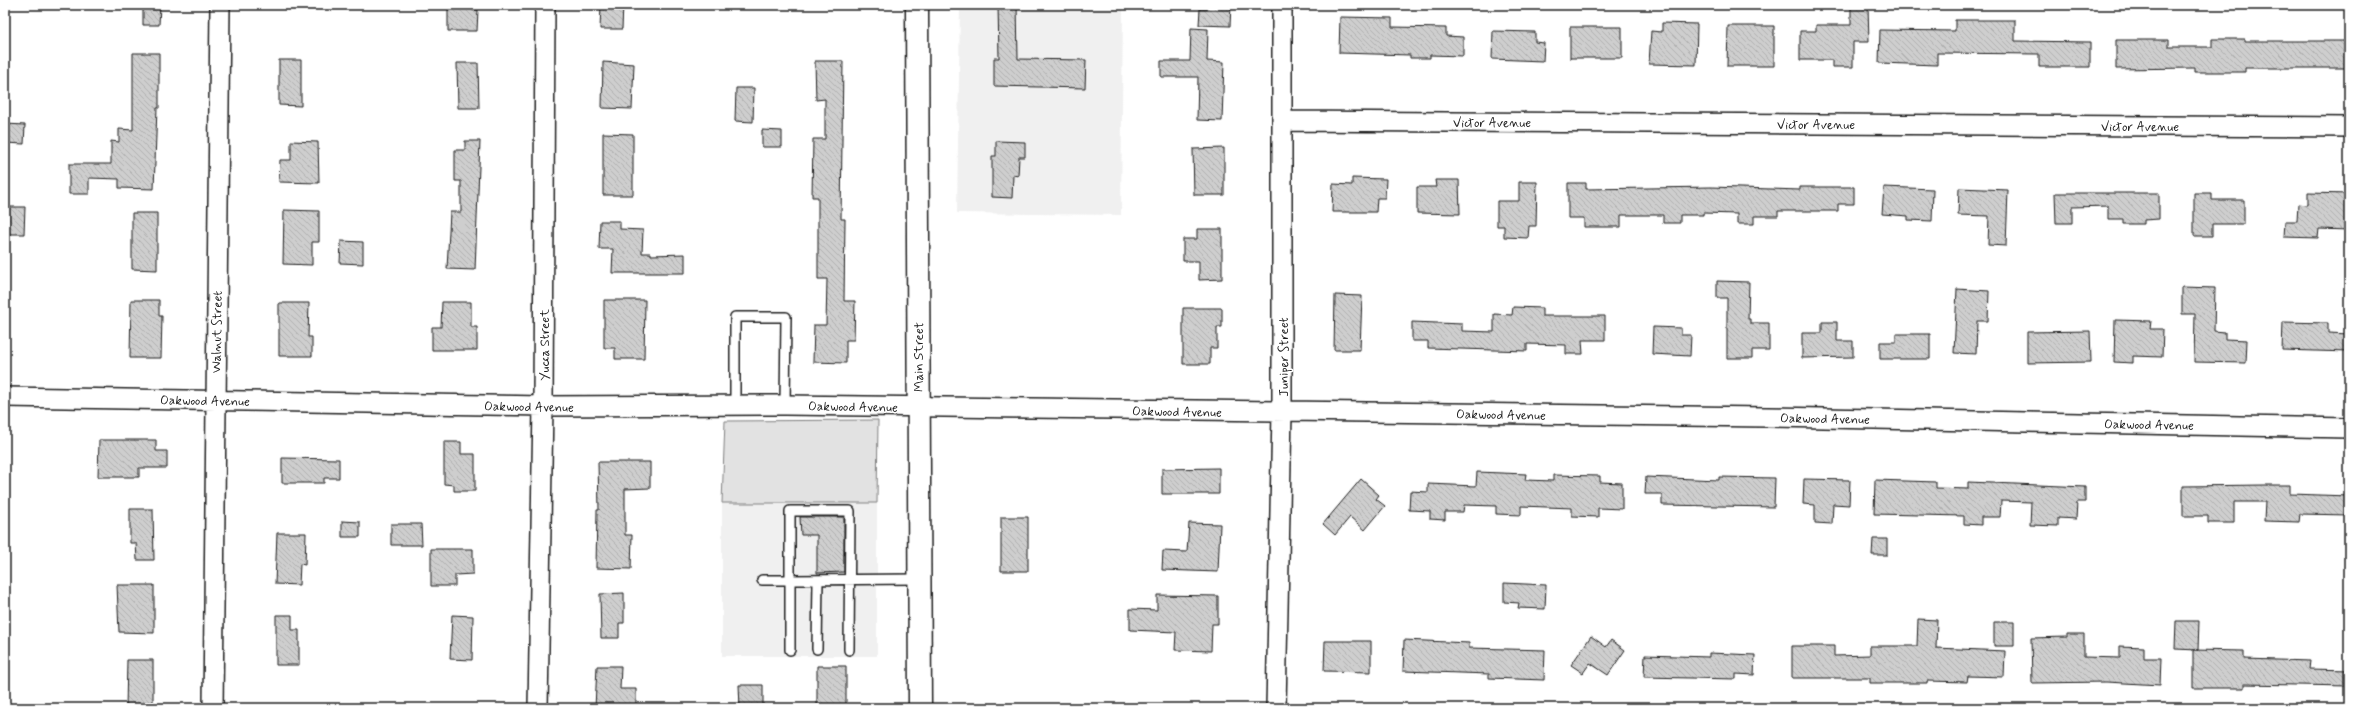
<svg xmlns="http://www.w3.org/2000/svg" width="2354" height="713" viewBox="0 0 2354 713" font-family="Mynerve,sans-serif">
<defs>
<pattern id="building-back-hatch" width="6" height="6" patternUnits="userSpaceOnUse"><rect width="6" height="6" fill="#cecece"/><path d="M-1 5l2 2M0 0l6 6M5-1l2 2" fill="none" stroke="#b0b0b0"/></pattern>
</defs>
<rect width="100%" height="100%" fill="#fff"/>
<filter id="ink" filterUnits="userSpaceOnUse"><feTurbulence type="fractalNoise" baseFrequency=".025" numOctaves="2"/><feDisplacementMap in="SourceGraphic" scale="8" xChannelSelector="R" yChannelSelector="G"/><feConvolveMatrix kernelMatrix="1 2 1 2 8 2 1 2 1" color-interpolation-filters="sRGB"/></filter>
<g filter="url(#ink)">
<path fill="#f0f0f0" d="M960,5H1123L1121,215L957,213Z
M722,503H877V656H722Z"/>
<path fill="#e2e2e2" stroke="#7f7f7f" d="M878,420L877,503H722L725,421Z"/>
<path fill="url(#building-back-hatch)" stroke="#1c1c1c" d="M143,5H160L159,25H143Z
M448,5H472V10H478L477,31H448Z
M601,5H623L622,29H600Z
M998,5H1017L1018,59L1086,60L1085,88L994,86V58H999Z
M1207,5H1231L1230,26L1199,25L1200,9H1207Z
M1851,6H1868L1869,42H1853V67H1832V60H1800V31H1816V25H1851Z
M1340,17L1392,18V27L1446,28V36L1463,37V56L1430,55V58H1410V55L1339,53Z
M1955,20H2015V41L2090,42V67H2039V54L1937,53V65L1879,63L1880,30L1955,31Z
M1662,23L1697,24L1696,65L1649,64L1651,31L1662,32Z
M1728,26H1774V66H1727Z
M1570,27H1622V58H1570Z
M1191,28L1208,29L1207,61L1224,62L1222,121L1197,120L1198,77H1161V61H1190Z
M1493,31L1535,32V42L1544,43L1543,61L1492,59Z
M2212,39H2245V41H2349V68H2245V72H2194V68L2116,69V40H2169V47H2212Z
M133,53H159V108H157L154,189L119,188V179L89,178V194H69V164H111V141L119,142V129L133,130Z
M279,60H301V106L279,105Z
M815,61H843L841,219H845L844,301H855L854,340H846V363L813,362L814,325H826L827,279H818V197H812L813,139H825V99L816,100Z
M603,62L634,64L632,109L602,108Z
M457,63H478L479,108H458Z
M736,88H754L753,122L735,121Z
M5,124L25,125L24,144L5,143Z
M762,130L782,131V147H762Z
M603,133L633,134V195H603Z
M291,141L318,142L319,183L279,182L280,160H291Z
M465,141H480L475,270L447,269L450,212H461V181H455V150H465Z
M996,141L1025,142V157H1019L1018,176L1013,175L1012,198L992,197V156H996Z
M1224,148V195H1194L1193,149Z
M1352,178L1386,179L1385,198H1377L1376,212H1332L1333,184L1352,185Z
M1435,180H1459L1460,214L1417,213V187H1436Z
M1519,182H1537L1536,226H1529L1528,238L1504,237V226H1497V201H1519Z
M1568,183H1586V189L1711,187L1800,190V187H1854V204H1838V211H1778V216H1754V224H1737V214L1703,213V215H1680V223H1663V215H1621V227H1584V218H1568Z
M1884,187L1933,189L1932,221L1908,220V216L1882,214Z
M1959,188L2008,190L2006,246L1988,245L1989,216L1958,215Z
M2055,193H2159V219L2144,220V224H2123V219H2108V206L2072,207V223H2056Z
M2194,193H2212V200H2244V224H2212V236H2194Z
M2308,193L2349,194V230L2319,229L2318,238L2284,237L2285,221H2297L2298,204L2308,205Z
M5,207H25L24,234H5Z
M284,210L319,211V242H312V265L283,264Z
M132,213H157V270L132,269Z
M600,221H620V229L643,230L642,253H651V255L685,254V273H612L613,249H599Z
M1197,229H1222V279L1199,280V261H1183V239H1197Z
M341,241L363,242V264L340,263Z
M1717,281L1749,282L1748,319H1750V323H1769V350H1752V358H1727V298H1717Z
M2182,287L2215,288L2214,331L2225,332V339L2247,340L2246,363L2194,362L2195,314H2182Z
M1957,289L1989,291L1988,321H1977L1976,354L1954,353Z
M1335,295L1362,296L1360,350H1334Z
M131,300H159V316H162L161,358H130Z
M604,300H645L644,359H615V348H604Z
M442,302H471V327H477V350H432V327H441Z
M279,303H309L308,337H312V356H279Z
M1513,307L1542,308V316H1605V340H1582L1583,354H1566V345L1527,344V351L1428,348V341H1412V322L1462,324V331L1494,332V314L1512,315Z
M1183,308H1222V327H1217V348H1210V364H1183Z
M2115,320L2151,321L2150,329H2163L2162,357L2133,356V363L2114,362Z
M1822,322H1837V341H1853V357L1802,358V333H1822Z
M2283,322L2328,323V333L2349,334V352L2282,350Z
M1653,327L1681,328V335H1691L1690,356L1652,354Z
M2090,331L2091,362L2027,363V332Z
M1896,334H1930V359H1880V342H1896Z
M99,440H156V451H167V468H139V477H98Z
M444,442H461V454H475V491H454V485L444,484Z
M282,458L339,459V478H324V483H282Z
M598,462H650V488L625,489V535H632L631,569L596,568L597,510H599Z
M1219,468V494H1162V469Z
M1477,472L1526,474L1525,480L1553,481V475L1600,476V482L1622,483V509L1598,508V517L1572,516V508L1521,506V515L1496,514V506L1464,505L1463,512H1445V520L1430,519V511L1409,510L1410,491L1428,492V484L1476,486Z
M1646,477L1719,480V477L1775,478L1774,507L1662,505V494H1645Z
M1361,479L1379,495L1376,499L1385,506L1365,530L1350,517L1335,535L1323,524Z
M1804,479L1850,480L1849,505L1833,504L1832,524L1815,523V505L1803,504Z
M1875,480L1936,482V488L1968,489V482L2085,487V502H2077L2076,519L2058,518V526L2030,525L2031,502L2001,501L2000,517H1981V525L1964,524V516L1874,514Z
M2265,485H2290V494L2349,496V515L2300,514L2299,522L2264,521L2265,502H2234V523H2208V516H2183V486Z
M130,509H153L154,560H137L136,543H130Z
M800,517H844V572L817,573V535H801Z
M1001,517H1028V571H1001Z
M342,521L360,522V537H342Z
M1189,523L1220,524L1218,572L1162,570L1163,551L1187,552Z
M391,524H421L422,545H391Z
M277,533H306L305,565L300,564L299,585L275,584Z
M1873,539H1887V555H1872Z
M431,549H473V574L455,575V586H431Z
M1504,583L1546,585L1545,609L1518,608L1519,603L1504,602Z
M117,585H154V633L119,632Z
M624,593V623H619V638H601L600,594Z
M1157,595L1218,596V624H1212L1211,651L1175,650L1176,632L1130,630V609L1157,610Z
M276,615H292V630H299V665H276Z
M452,615L473,616L472,660L450,659Z
M1918,619L1937,620L1936,648L2005,651L2004,677L1968,676L1967,682L1927,681V683H1870V678H1792V646H1834V656L1870,655V646H1917Z
M2176,621H2199L2198,650L2175,649Z
M1994,622H2014V646H1994Z
M2067,634H2084V657L2120,658V646L2144,647V658H2161L2160,685L2106,682L2032,683L2031,638L2067,637Z
M1591,636L1606,647L1611,640L1625,650L1608,675L1590,663L1583,673L1571,665Z
M1404,640L1469,643V648L1545,650L1544,680L1489,678V674L1403,671Z
M1325,641H1371V672L1324,671Z
M2193,650L2244,651V659L2310,661L2309,669L2349,670V686L2244,684V688H2193Z
M1709,653L1755,655L1754,675L1736,674V679L1644,677L1645,655L1709,657Z
M127,660H153V708H126Z
M597,666H621L620,689H636V708H595Z
M817,666H846V708H817Z
M739,685H763V707L740,708Z"/>
<g fill="none" stroke-linecap="round" stroke-linejoin="round">
<g stroke="#1c1c1c" stroke-width="12">
<path id="lane" d="M735,406V317H786L785,405
M762,580H790V511H850L849,650
M817,649L818,580
M790,650V580L919,579"/>
</g>
<g stroke="#1c1c1c" stroke-width="22">
<path id="street" d="M1283,121L2349,127
M5,397L543,406L785,405L1767,417L2349,428
M213,708L220,5
M538,708L543,406L545,5
M1276,708L1282,412V5"/>
</g>
<g stroke="#1c1c1c" stroke-width="25">
<path id="primary" d="M917,5L920,708"/>
</g>
<use href="#lane" stroke="#fff" stroke-width="9"/>
<use href="#street" stroke="#fff" stroke-width="19"/>
<use href="#primary" stroke="#fff" stroke-width="22"/>
</g>
</g>
<g text-anchor="middle" stroke-width="3" stroke-linejoin="round" paint-order="stroke">
<g font-size="13" fill="#1c1c1c" stroke="#fff">
<text x="1492" y="127">Victor Avenue</text>
<text x="1816" y="129">Victor Avenue</text>
<text x="2140" y="131">Victor Avenue</text>
<text transform="translate(216 332) rotate(-89)" y="5">Walnut Street</text>
<text transform="translate(544 345) rotate(-90)" y="5">Yucca Street</text>
<text transform="translate(918 357) rotate(-90)" y="5">Main Street</text>
<text transform="translate(1283 357) rotate(-90)" y="5">Juniper Street</text>
<text transform="translate(205 400) rotate(1)" y="5">Oakwood Avenue</text>
<text transform="translate(529 406) rotate(1)" y="5">Oakwood Avenue</text>
<text transform="translate(853 406) rotate(1)" y="5">Oakwood Avenue</text>
<text transform="translate(1177 411) rotate(1)" y="5">Oakwood Avenue</text>
<text transform="translate(1501 414) rotate(1)" y="5">Oakwood Avenue</text>
<text transform="translate(1825 418) rotate(1)" y="5">Oakwood Avenue</text>
<text transform="translate(2149 424) rotate(1)" y="5">Oakwood Avenue</text>
</g>
</g>
<rect width="2354" height="713" fill="none" stroke="#fff" stroke-width="20"/>
<rect x="10" y="10" width="2334" height="693" fill="none" stroke="#1c1c1c" stroke-width="1.5" filter="url(#ink)"/>
</svg>
